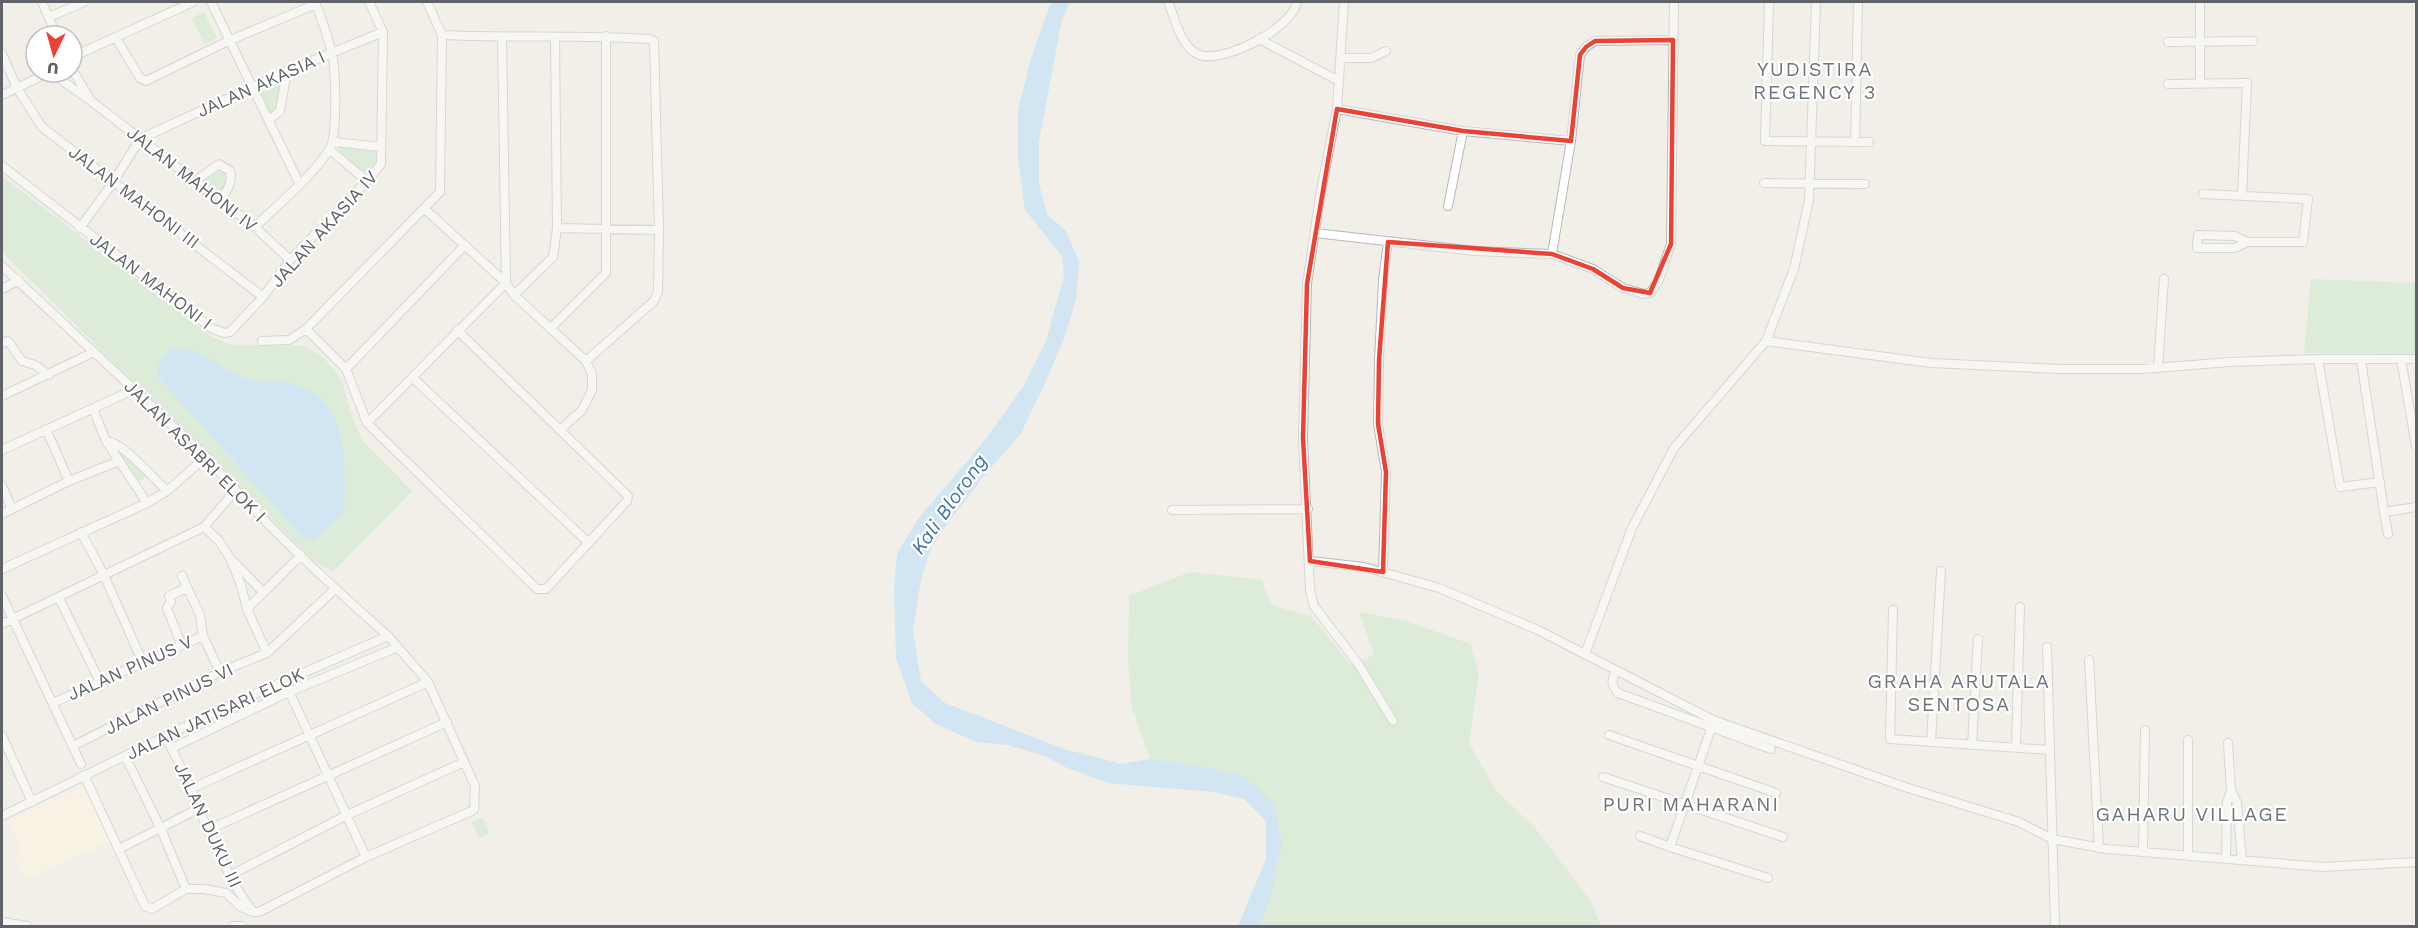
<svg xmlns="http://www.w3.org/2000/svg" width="2418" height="928" viewBox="0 0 2418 928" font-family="'Work Sans',sans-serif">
<rect width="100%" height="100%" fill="#f1efe8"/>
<path fill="#fef7e0" d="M84,786L110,842L25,879L16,862L22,851L8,821Z"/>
<path fill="#c5e8c5" d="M204,12L217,38L204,44L192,18Z
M282,80L279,109L271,116L260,92Z
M340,147L376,151L377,161L362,175L337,155Z
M219,167L228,173L226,185L221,195L200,181Z
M2,176L212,337L230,345L303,346L324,358L342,381L352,417L362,440L412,491L333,572L313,560L2,252Z
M2311,279L2416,283V354L2304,353Z
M113,444L147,476L135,484Z
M1190,572L1262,580L1272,605L1312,617L1352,666L1374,654L1359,612L1406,621L1471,644L1479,675L1469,743L1495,789L1535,828L1591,902L1601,926H1260L1269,902L1275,805L1209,768L1150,759L1132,708L1128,661L1129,596Z
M483,818L489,833L479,838L472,822Z"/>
<path fill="#aadaff" d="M1051,2H1070L1062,19L1039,141V184L1047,214L1066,231L1079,262L1076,299L1066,333L1047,379L1020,435L986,473L932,544L921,579L913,630L921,681L945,703L1064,749L1122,764L1150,759L1209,768L1245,777L1275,805L1282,847L1269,902L1260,926H1238L1266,859V821L1244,799L1214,792L1108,783L1065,767L1045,756L1007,745L976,742L936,724L912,703L896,658L894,588L897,554L918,519L985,440L1023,387L1046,341L1064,276L1062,256L1025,210L1018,159V110L1031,59Z
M172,348C179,349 188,349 195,352C214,359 229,373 248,379C260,383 272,380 284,382C350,393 346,461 344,513L314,540H305L159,378L157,364Z"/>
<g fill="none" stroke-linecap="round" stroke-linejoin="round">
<g stroke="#b5b8bc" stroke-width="10">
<path id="street" d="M42,2L57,36
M211,2L299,183
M1168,2C1175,18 1180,45 1197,54C1220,66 1293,28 1297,2
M1344,2L1337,109L1320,196L1307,284L1303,438L1310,590L1314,606L1359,665L1393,721
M1769,2L1765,141L1869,142
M2200,2V83
M49,17L84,2
M442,35C511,38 581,35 649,39L654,41L659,230L658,292L654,301L586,361
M502,37L506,283
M116,38L140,78L146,81L228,41L316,4
M1259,39L1339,81
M2168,42L2253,41
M2,54L17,88L42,127L263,297
M72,57L193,2
M1341,58H1371L1386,51
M72,69L91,101L255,227L290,260
M50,72L88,99
M2168,84L2247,83L2242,195
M2,95L50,72
M1337,109L1463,131L1571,141
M269,120L280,111L287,71
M333,142L381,147
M1855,142L1858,2
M330,150L367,181
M2,166L211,328L224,333L230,332L263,297L290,260L367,181L381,164L383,32L369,2
M195,181L219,164L230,171C233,182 227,192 220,200
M1764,183L1865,184
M2203,194L2308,199L2303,242H2247L2235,236L2198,235L2197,248H2235L2247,242
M1448,206L1463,131
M425,209L506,283L514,295L586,361L592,374V390L582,410L560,430
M255,227C279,203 310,179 329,150C338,138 336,66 331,50C327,34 321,17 315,2
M80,228L114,181L140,139L287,71L383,32
M557,228L659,230
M1315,233L1475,251L1552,254L1593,269L1623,288L1644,294L1650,293L1658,282L1671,244L1674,2
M1552,254L1571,141L1580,55L1586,47L1595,41L1673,40
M2,266L206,457C261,521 325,580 388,636
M2,289L19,280
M514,295L553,257L557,228L555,37
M552,327L606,273V36
M306,329L346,369L367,423L537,589H546L627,501L628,496L457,330
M262,341L289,340L306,329L440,192L442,35L427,2
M1766,341L1931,363L2060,369H2142L2230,362L2318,359H2416
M2,343L8,341L22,361L35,365L49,375
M2318,359L2340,487L2380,482
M2401,359L2416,446
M2361,360L2384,512L2416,507
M2158,368L2164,279
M346,369L465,245
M413,378L589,543
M2,396L94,352
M93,409L106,441C123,442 154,479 167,491
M367,423L506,283
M46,429L69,481
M106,441L147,503
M2,450L133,390
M2,486L12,509
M1172,510L1308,509
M2384,512L2388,534
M2,514L69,481L119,461
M204,527L219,541L230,558L241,585L247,609L267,653
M81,532L104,575L142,661
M1310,561L1364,567L1439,588L1538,630L1713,720L1905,787L2019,822L2052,839L2107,849L2323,867L2416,862
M234,562L263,592
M2,569L147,503L167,491L206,457
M1383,572L1386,472L1378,424L1379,360L1383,280L1388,242
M182,576L200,615L203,636
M2,596L81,764
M59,598L100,682
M247,609L301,555
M1893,610L1890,739L2050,750
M2,624L204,527L235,491
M181,644L167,608L171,602L169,596L187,588
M2047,647L2055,926
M1585,654L1632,528L1674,448L1766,341L1794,269L1809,200L1816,2
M2089,660L2099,848
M1616,670C1612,680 1610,684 1618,693L1771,749
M288,689L366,857
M53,703L203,636L220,672
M1609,735L1776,793
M2,736L32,802
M165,736C197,793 213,859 253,912
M1931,742L1941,571
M2228,743L2231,790
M1972,745L1978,639
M73,746L220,672L267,653L335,589
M2016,747L2020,607
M172,748L289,692L396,648
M125,756L161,829L186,889
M84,775L145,906L152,909L186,889H204L226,893L241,907L253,912
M1603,777L1783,837
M190,789L428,682
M2,816L223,708L388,636L428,682L475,786L474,810L366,857L259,912H253
M208,830L447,722
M1640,836L1670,847L1712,726
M1670,847L1768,878
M119,849L198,809
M2143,851L2145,730
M2188,856V740
M2226,859L2227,803L2231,790L2237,803L2242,860
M231,875L345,816L464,762
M2,922L27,926
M233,926H242"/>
</g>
<use href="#street" stroke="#fff" stroke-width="8"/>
</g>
<path d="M0 0H2418V928H0ZM1673,40L1671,244L1650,293L1623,288L1593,269L1552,254L1388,242L1379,360L1378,424L1386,472L1383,572L1310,561L1303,438L1307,284L1337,109L1463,131L1571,141L1580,55L1586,47L1595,41Z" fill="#f1efe8" fill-opacity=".55" fill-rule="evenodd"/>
<path fill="none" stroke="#ea4335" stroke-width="4.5" stroke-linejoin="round" d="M1673,40L1671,244L1650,293L1623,288L1593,269L1552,254L1388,242L1379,360L1378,424L1386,472L1383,572L1310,561L1303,438L1307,284L1337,109L1463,131L1571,141L1580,55L1586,47L1595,41Z"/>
<g text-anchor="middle" stroke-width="4.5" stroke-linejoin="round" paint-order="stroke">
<g font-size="18" fill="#5f6368" stroke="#fff">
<text transform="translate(261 84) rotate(-24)" y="6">JALAN AKASIA I</text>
<text transform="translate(192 179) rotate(38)" y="6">JALAN MAHONI IV</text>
<text transform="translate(134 197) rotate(37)" y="6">JALAN MAHONI III</text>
<text transform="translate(324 229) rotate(-48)" y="6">JALAN AKASIA IV</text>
<text transform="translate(151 281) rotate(37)" y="6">JALAN MAHONI I</text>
<text transform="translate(195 451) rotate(45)" y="6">JALAN ASABRI ELOK I</text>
<text transform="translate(130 668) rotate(-24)" y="6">JALAN PINUS V</text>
<text transform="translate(169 699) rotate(-26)" y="6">JALAN PINUS VI</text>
<text transform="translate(215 714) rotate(-25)" y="6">JALAN JATISARI ELOK</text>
<text transform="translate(208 825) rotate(65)" y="6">JALAN DUKU III</text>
</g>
<g font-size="20" letter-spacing="1.5" fill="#70757a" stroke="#fff">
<text x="1815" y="76">YUDISTIRA<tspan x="1815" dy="23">REGENCY 3</tspan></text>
<text x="1959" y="688">GRAHA ARUTALA<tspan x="1959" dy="23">SENTOSA</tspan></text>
<text x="1691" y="811">PURI MAHARANI</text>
<text x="2192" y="821">GAHARU VILLAGE</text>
</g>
<g font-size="20" font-style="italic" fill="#4174aa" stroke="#fff">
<text transform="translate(949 504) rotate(-55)" y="7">Kali Blorong</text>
</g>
</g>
<rect width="2418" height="928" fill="none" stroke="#5f6368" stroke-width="6"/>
<g transform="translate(54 54) rotate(185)"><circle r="28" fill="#ffffff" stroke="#bfc1c3" stroke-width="1.5"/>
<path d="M0-4.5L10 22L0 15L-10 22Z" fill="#ea4335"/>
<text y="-9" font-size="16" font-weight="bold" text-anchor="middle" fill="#5f6368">U</text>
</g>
</svg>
